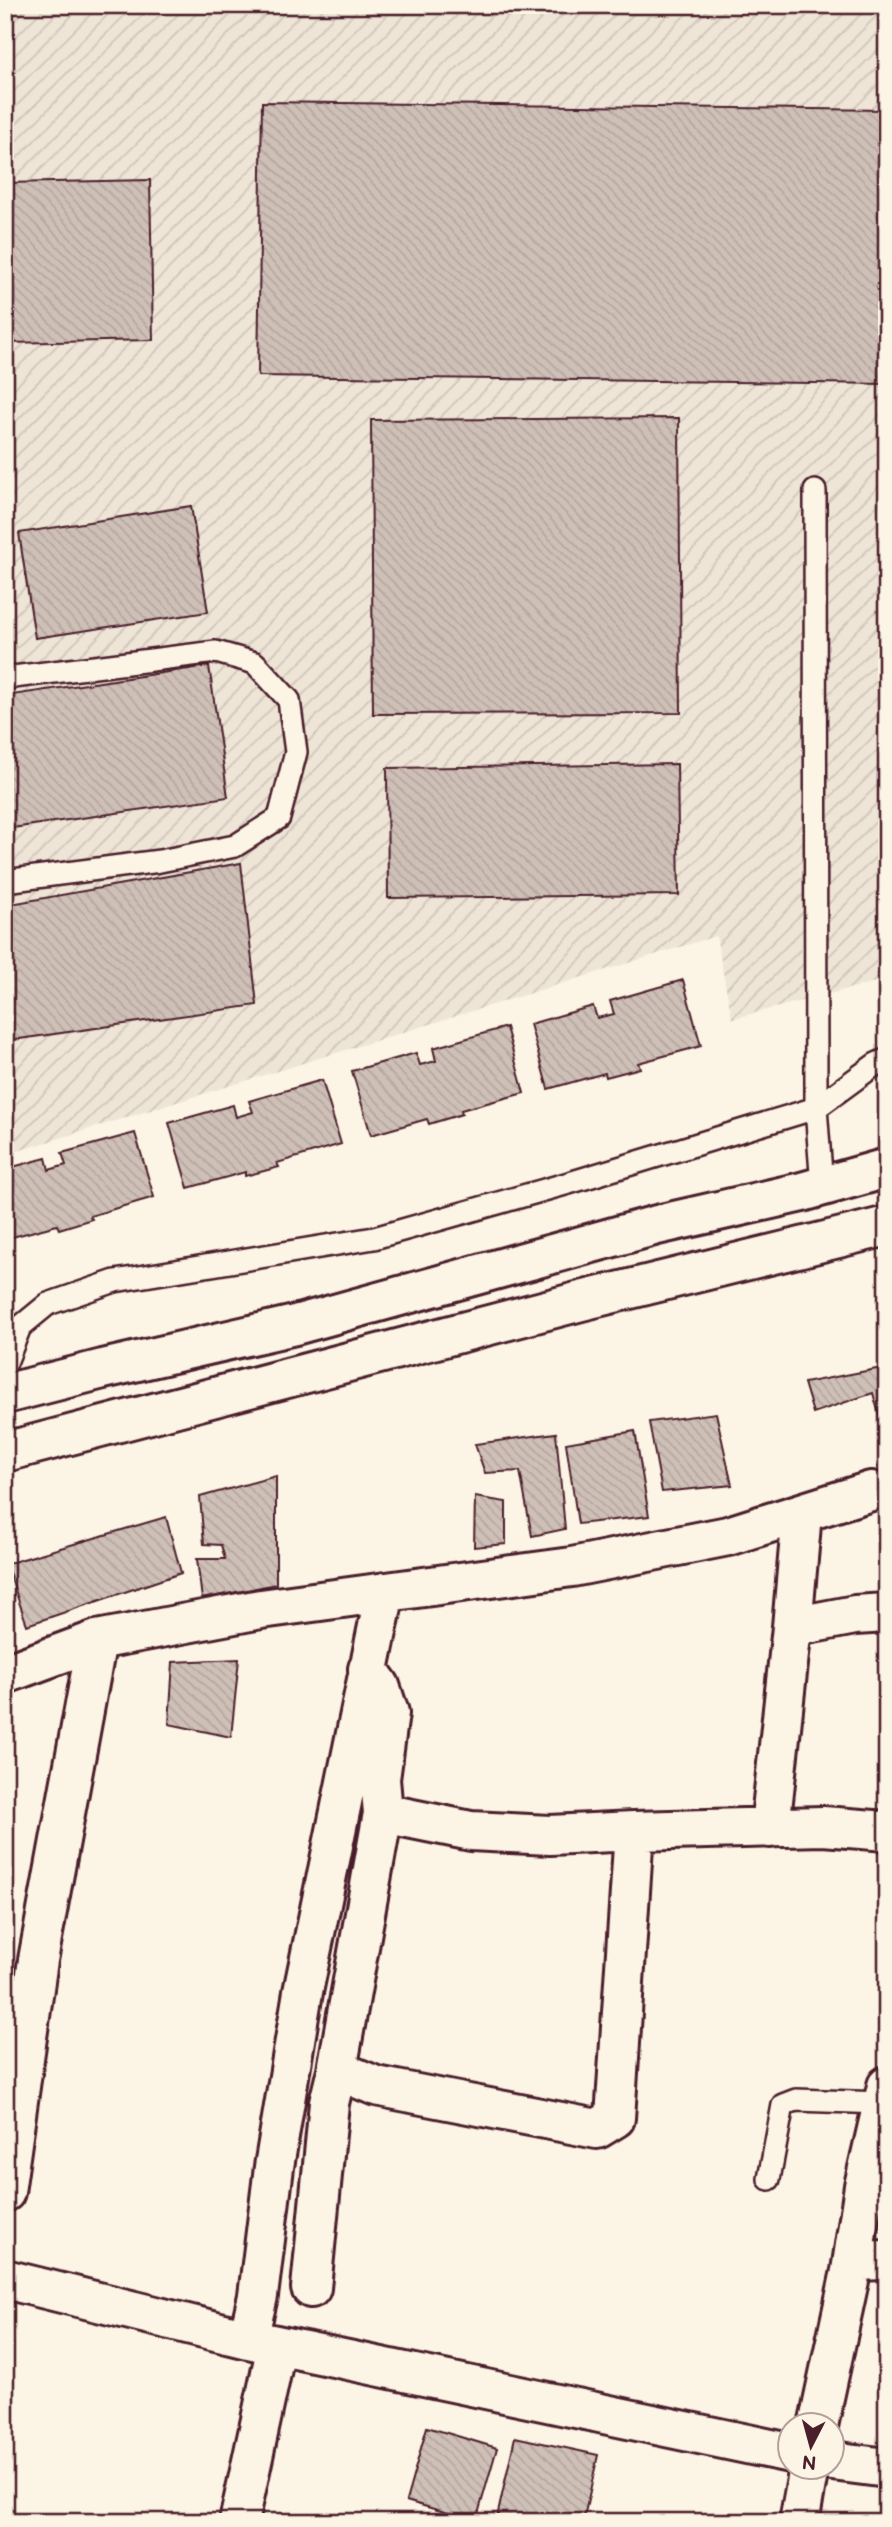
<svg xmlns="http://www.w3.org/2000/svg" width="892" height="2527" viewBox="0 0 892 2527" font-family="'Balsamiq Sans',sans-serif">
<defs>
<pattern id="industrial-furrows" width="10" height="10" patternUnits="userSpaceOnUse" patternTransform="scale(1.75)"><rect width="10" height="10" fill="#eee5d7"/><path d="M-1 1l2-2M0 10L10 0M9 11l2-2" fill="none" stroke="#cec4b9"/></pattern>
<pattern id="building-back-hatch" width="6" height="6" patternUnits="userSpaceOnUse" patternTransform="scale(1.75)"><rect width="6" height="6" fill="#cfc0b7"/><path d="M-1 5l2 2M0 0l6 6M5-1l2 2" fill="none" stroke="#b3a59e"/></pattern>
</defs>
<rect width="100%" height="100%" fill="#fcf5e5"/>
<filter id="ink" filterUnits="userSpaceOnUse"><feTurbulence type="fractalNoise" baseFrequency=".0143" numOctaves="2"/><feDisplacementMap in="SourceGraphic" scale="14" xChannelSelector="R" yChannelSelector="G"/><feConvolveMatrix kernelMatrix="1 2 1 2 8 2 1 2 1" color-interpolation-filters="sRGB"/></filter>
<g filter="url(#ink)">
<path fill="url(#industrial-furrows)" d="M5,5H887V979L732,1019L716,936L5,1155Z"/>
<path fill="url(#building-back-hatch)" stroke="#4a1f2b" stroke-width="2" d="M262,102L887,110V384L258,376Z
M150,180L153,340L5,343V183Z
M679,418L681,713L373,714L371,420Z
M191,506L208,612L35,638L19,533Z
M209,666L228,797L5,829V696Z
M885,735H887V834L883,833Z
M677,764L679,895L388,898L387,768Z
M241,863L257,1005L5,1041V905Z
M683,980L701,1046L638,1063L640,1068L606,1077L605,1073L548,1089L530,1024L593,1006L597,1018L614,1014L610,1001Z
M506,1027L524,1093L461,1110L462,1114L429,1124L427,1119L371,1135L352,1071L416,1053L420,1065L436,1061L433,1048Z
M322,1080L341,1144L277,1163L279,1167L245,1176V1172L188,1188L169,1123L233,1105L236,1117L253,1112L249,1101Z
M135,1133L154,1197L90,1216L92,1219L59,1229L57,1225L5,1239V1169L46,1158L49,1170L66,1165L62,1153Z
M887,1367V1426L882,1425L873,1393L813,1413L804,1383Z
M716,1413L732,1485L662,1492L649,1422Z
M635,1431L649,1516L578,1524L566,1443Z
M556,1433L565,1529L532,1536L520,1471L485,1473L475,1444Z
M276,1476V1584L202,1599L197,1559H225L221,1545L204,1544L200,1497Z
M475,1497L506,1502V1544L474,1547Z
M166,1517L181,1573L27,1625L6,1564Z
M239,1659L231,1737L169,1724L173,1662Z
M427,2427L497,2448L476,2521L406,2501Z
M515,2437L598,2455L583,2522H496Z"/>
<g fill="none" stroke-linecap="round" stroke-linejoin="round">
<g stroke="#4a1f2b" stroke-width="26">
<path id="service" d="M815,491L816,1108L822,1186
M5,678L216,652L255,663L289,700L296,752L279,818L235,846L160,861L5,881
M5,1365L20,1327L48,1304L115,1281L374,1238L569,1183L816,1108L876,1064L887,1059
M769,2179L783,2105L796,2100L882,2103"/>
</g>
<g stroke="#4a1f2b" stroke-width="44">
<path id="minor" d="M792,1627L855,1615L887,1613
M368,1669L380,1686L389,1713L380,1779L383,1813L471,1831L550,1835L634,1831L823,1826L887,1831
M5,1674L97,1640L261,1609L572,1567L728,1536L871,1491
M383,1813L337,2070L376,2086L597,2129L615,2118L634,1831
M770,1828L792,1627L802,1513
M5,2192L38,1960L97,1640
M853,2261L887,2260
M5,2279L248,2339L790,2453
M311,2288L329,2103L337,2070
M248,2339L258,2296L274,2167L303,1992L385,1592
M818,2426L851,2271L864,2186L887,2086
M832,2461L887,2468
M239,2522L277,2345
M799,2522L809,2468"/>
</g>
<g stroke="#4a1f2b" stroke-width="44">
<path id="primary" d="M5,1394L103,1369L295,1325L657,1225L802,1192L887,1168
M5,1452L581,1301L887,1226"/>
</g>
<use href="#service" stroke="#fcf5e5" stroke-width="21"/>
<use href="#minor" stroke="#fcf5e5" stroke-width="38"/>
<use href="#primary" stroke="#fcf5e5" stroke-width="38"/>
</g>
</g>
<rect width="892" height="2527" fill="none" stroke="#fcf5e5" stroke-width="28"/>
<rect x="14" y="14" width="864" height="2499" fill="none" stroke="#4a1f2b" stroke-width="2.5" filter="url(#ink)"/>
<g transform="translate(811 2446) rotate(186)"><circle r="33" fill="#fcf5e5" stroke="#b59f9b" stroke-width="2"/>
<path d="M0-5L12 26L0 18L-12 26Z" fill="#4a1f2b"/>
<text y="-10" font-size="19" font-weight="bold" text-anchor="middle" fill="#4a1f2b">N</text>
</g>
</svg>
